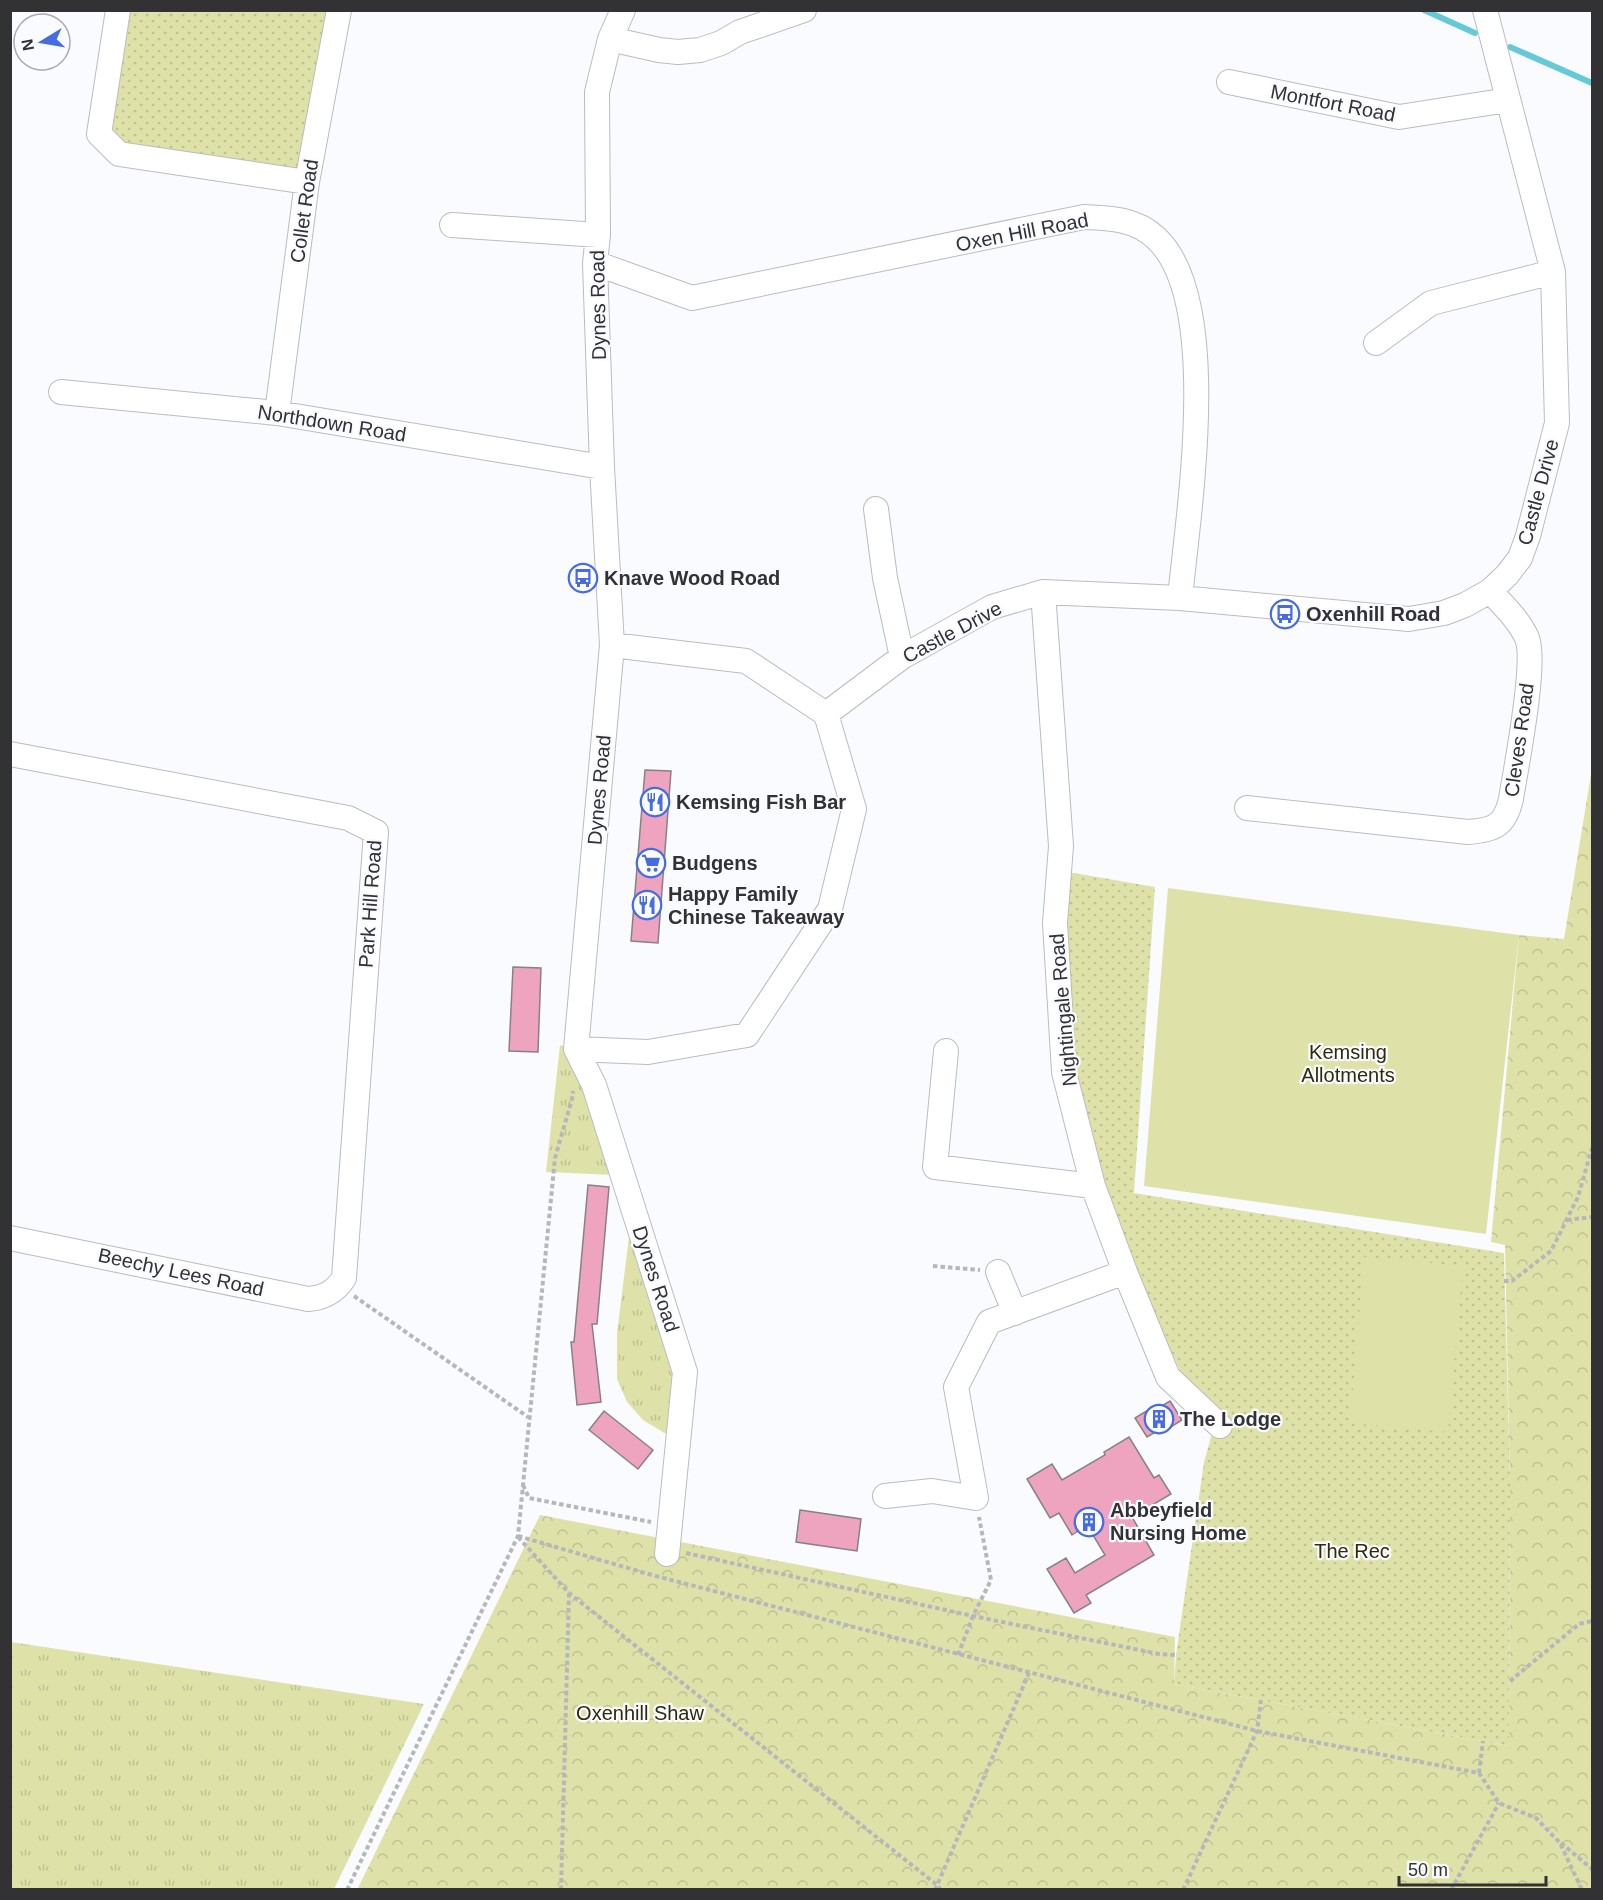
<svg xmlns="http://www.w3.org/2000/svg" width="1603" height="1900" viewBox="0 0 1603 1900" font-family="Arial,sans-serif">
<defs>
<pattern id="grass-tufts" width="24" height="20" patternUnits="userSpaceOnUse" patternTransform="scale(1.5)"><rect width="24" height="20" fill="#dee2a8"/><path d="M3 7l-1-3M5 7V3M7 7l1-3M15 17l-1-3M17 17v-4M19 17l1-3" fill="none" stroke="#bfc291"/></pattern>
<pattern id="forest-crowns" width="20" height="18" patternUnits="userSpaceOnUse" patternTransform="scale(1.5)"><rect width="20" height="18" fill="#dee2a8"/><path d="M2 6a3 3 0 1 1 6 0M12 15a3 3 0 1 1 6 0" fill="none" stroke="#bfc291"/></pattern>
<pattern id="park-dots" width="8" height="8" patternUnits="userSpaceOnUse" patternTransform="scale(1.5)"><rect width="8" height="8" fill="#dee2a8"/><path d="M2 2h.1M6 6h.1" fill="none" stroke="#bfc291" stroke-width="1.8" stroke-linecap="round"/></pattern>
</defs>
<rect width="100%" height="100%" fill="#fafbff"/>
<path fill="url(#grass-tufts)" d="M560,1045L569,1048L615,1175L546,1172Z
M629,1237L673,1375L671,1437L643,1420L627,1402L617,1379V1333Z
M11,1642L424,1704L334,1889H11Z"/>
<path fill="url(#forest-crowns)" d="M1592,768V1889L357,1890L540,1515L1175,1637L1174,1684L1509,1746L1510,1483L1505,1245L1491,1242L1519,935L1564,939Z"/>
<path fill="url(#park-dots)" d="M124,11H331L300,176L122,148L105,132Z
M1068,872L1155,887L1134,1193L1504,1253L1510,1483L1509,1746L1174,1684L1176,1655L1204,1462L1218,1412L1181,1373L1135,1270L1098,1173L1072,1061L1063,921Z"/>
<path fill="#dee2a8" d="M1168,888L1519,935L1486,1234L1144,1186Z
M1364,1257L1463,1266L1448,1432L1350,1423Z"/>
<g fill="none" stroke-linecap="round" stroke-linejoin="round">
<path stroke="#66c9d7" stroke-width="6" d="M1424,10L1475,33
M1510,47L1592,83"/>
</g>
<path fill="#eea3be" stroke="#878284" stroke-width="1.5" d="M645,770L671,771L658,943L631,941Z
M513,967L541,968L538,1052L509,1051Z
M588,1185L609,1187L597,1324H592L601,1402L577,1405L571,1342H574Z
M1170,1401L1182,1420L1166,1430L1164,1427L1147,1437L1135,1418L1153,1407L1155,1410Z
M604,1411L653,1450L638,1469L589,1430Z
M1129,1437L1154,1478L1159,1475L1171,1494L1132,1517L1154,1555L1086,1595L1091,1603L1074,1613L1047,1569L1066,1558L1075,1573L1105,1555L1087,1525L1072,1535L1059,1513L1050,1518L1027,1479L1052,1464L1062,1480L1105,1455L1104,1452Z
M800,1510L861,1519L857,1551L796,1542Z"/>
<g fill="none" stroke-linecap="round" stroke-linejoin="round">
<g stroke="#bbbcc0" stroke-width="26">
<path id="minor" d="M118,10L99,134L119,154L307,182
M623,10L610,39L597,92L598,235L595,263L602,467L612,645L576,1049L594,1085L685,1372L667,1554
M610,39L659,50L678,52L700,50L721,43L740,32L804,10
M1229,82L1399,117L1508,100
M452,225L598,235
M595,263L692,298L1084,217C1111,218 1136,219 1156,238C1223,300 1188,514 1180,598
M1376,343L1431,303L1553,272
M61,392L277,413L602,467
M277,413L307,182L339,10
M876,509L885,578L902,657
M1043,592L1061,846L1055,923L1064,1072L1093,1186L1125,1272L1168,1377L1220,1426
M826,714L902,657L992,607L1043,592L1180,598L1409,619L1444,613L1465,605L1490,591L1507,575L1520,558L1528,536L1557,423L1553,272L1485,10
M10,754L348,818L376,832L344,1278C335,1292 324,1298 308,1299L10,1238
M1247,808L1468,832C1494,830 1505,826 1511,799C1516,767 1537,663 1527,638C1519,620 1503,605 1490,591
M576,1049L648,1052L747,1035L830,909L854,809L826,714L746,661L612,645
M946,1051L935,1167L1093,1186
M998,1272L1015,1313
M885,1496L932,1491L976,1498L956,1387L989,1322L1125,1272"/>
</g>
<path stroke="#b7b7bb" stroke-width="4" stroke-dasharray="4.5 3" stroke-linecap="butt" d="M1567,1220L1592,1217
M933,1266L980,1270
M1504,1281H1512L1551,1251L1578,1197L1592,1148
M354,1296L528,1417
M523,1485L529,1498L651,1522
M518,1536L652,1575L1257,1731L1479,1773L1499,1803L1536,1818L1560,1843L1582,1890
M518,1537L569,1593L937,1885L941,1890
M686,1553L973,1616L1159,1654L1176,1655
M958,1655L973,1616L991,1580L979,1517
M1510,1681L1579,1624L1592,1621
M1479,1773L1483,1741
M1561,1843L1592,1869
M347,1890L518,1536L555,1158L572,1099L573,1091
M561,1890L569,1594
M935,1890L1029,1673
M1183,1890L1257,1731L1261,1700
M1451,1890L1499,1803"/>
<use href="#minor" stroke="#fff" stroke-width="24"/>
</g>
<defs>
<g id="bus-ring" transform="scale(1.5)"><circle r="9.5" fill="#fafbff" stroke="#476cdf" stroke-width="1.5"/><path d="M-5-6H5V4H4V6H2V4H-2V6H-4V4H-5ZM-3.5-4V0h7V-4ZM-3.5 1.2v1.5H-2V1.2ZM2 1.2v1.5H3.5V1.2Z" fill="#476cdf"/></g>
<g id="restaurant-ring" transform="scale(1.5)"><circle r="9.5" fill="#fafbff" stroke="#476cdf" stroke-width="1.5"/><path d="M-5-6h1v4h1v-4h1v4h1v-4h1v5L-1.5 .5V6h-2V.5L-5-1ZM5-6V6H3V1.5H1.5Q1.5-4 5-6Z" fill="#476cdf"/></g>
<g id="supermarket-ring" transform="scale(1.5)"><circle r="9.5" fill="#fafbff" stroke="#476cdf" stroke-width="1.5"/><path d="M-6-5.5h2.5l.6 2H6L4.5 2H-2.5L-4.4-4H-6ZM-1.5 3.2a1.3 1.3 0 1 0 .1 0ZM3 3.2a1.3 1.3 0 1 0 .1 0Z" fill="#476cdf"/></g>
<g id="building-ring" transform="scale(1.5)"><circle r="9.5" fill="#fafbff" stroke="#476cdf" stroke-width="1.5"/><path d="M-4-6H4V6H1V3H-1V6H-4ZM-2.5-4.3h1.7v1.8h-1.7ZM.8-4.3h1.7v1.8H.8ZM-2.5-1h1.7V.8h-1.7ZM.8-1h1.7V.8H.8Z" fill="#476cdf"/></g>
</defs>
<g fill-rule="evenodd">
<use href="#bus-ring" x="583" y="578"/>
<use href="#bus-ring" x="1285" y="614"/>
<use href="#restaurant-ring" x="655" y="802"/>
<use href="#supermarket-ring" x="651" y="863"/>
<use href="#restaurant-ring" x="647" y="905"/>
<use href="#building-ring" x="1159" y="1419"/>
<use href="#building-ring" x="1089" y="1522"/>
</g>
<g text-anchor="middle" stroke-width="4.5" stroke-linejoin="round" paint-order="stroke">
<g font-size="20" fill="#323234" stroke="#fafbff">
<text transform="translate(1333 103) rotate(11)" y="7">Montfort Road</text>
<text transform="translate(304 211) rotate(-82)" y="7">Collet Road</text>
<text transform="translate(1022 232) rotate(-11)" y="7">Oxen Hill Road</text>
<text transform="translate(598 305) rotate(-91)" y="7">Dynes Road</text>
<text transform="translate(332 423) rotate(9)" y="7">Northdown Road</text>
<text transform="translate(1538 492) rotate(-75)" y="7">Castle Drive</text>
<text transform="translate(952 632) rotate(-28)" y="7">Castle Drive</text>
<text transform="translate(1519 740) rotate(-82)" y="7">Cleves Road</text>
<text transform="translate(599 790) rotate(-85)" y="7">Dynes Road</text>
<text transform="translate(370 904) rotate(-86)" y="7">Park Hill Road</text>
<text transform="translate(1063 1010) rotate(-95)" y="7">Nightingale Road</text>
<text transform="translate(181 1272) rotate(12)" y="7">Beechy Lees Road</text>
<text transform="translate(656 1279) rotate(72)" y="7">Dynes Road</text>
</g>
<g font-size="20" font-weight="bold" fill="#323234" stroke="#fafbff" text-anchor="start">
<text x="604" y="585">Knave Wood Road</text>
<text x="1306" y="621">Oxenhill Road</text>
<text x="676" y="809">Kemsing Fish Bar</text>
<text x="672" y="870">Budgens</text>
<text x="668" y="901">Happy Family<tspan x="668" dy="23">Chinese Takeaway</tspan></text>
<text x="1180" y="1426">The Lodge</text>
<text x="1110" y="1517">Abbeyfield<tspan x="1110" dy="23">Nursing Home</tspan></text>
</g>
<g font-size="20" fill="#2b2c0b" stroke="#fafbff">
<text x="1348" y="1059">Kemsing<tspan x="1348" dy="23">Allotments</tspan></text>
<text x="1352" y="1558">The Rec</text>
<text x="640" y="1720">Oxenhill Shaw</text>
</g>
</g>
<rect width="1603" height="1900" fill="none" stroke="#323234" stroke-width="24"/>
<g transform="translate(42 42) rotate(259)"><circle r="28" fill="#fafbff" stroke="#aaabae" stroke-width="1.5"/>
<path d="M0-4.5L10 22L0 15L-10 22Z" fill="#476cdf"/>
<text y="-9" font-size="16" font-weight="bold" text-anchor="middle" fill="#323234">N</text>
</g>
<path d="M1399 1876v9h147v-9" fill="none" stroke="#323234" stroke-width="3"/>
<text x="1408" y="1876" font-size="18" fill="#323234" stroke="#fafbff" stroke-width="4.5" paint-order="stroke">50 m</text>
</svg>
